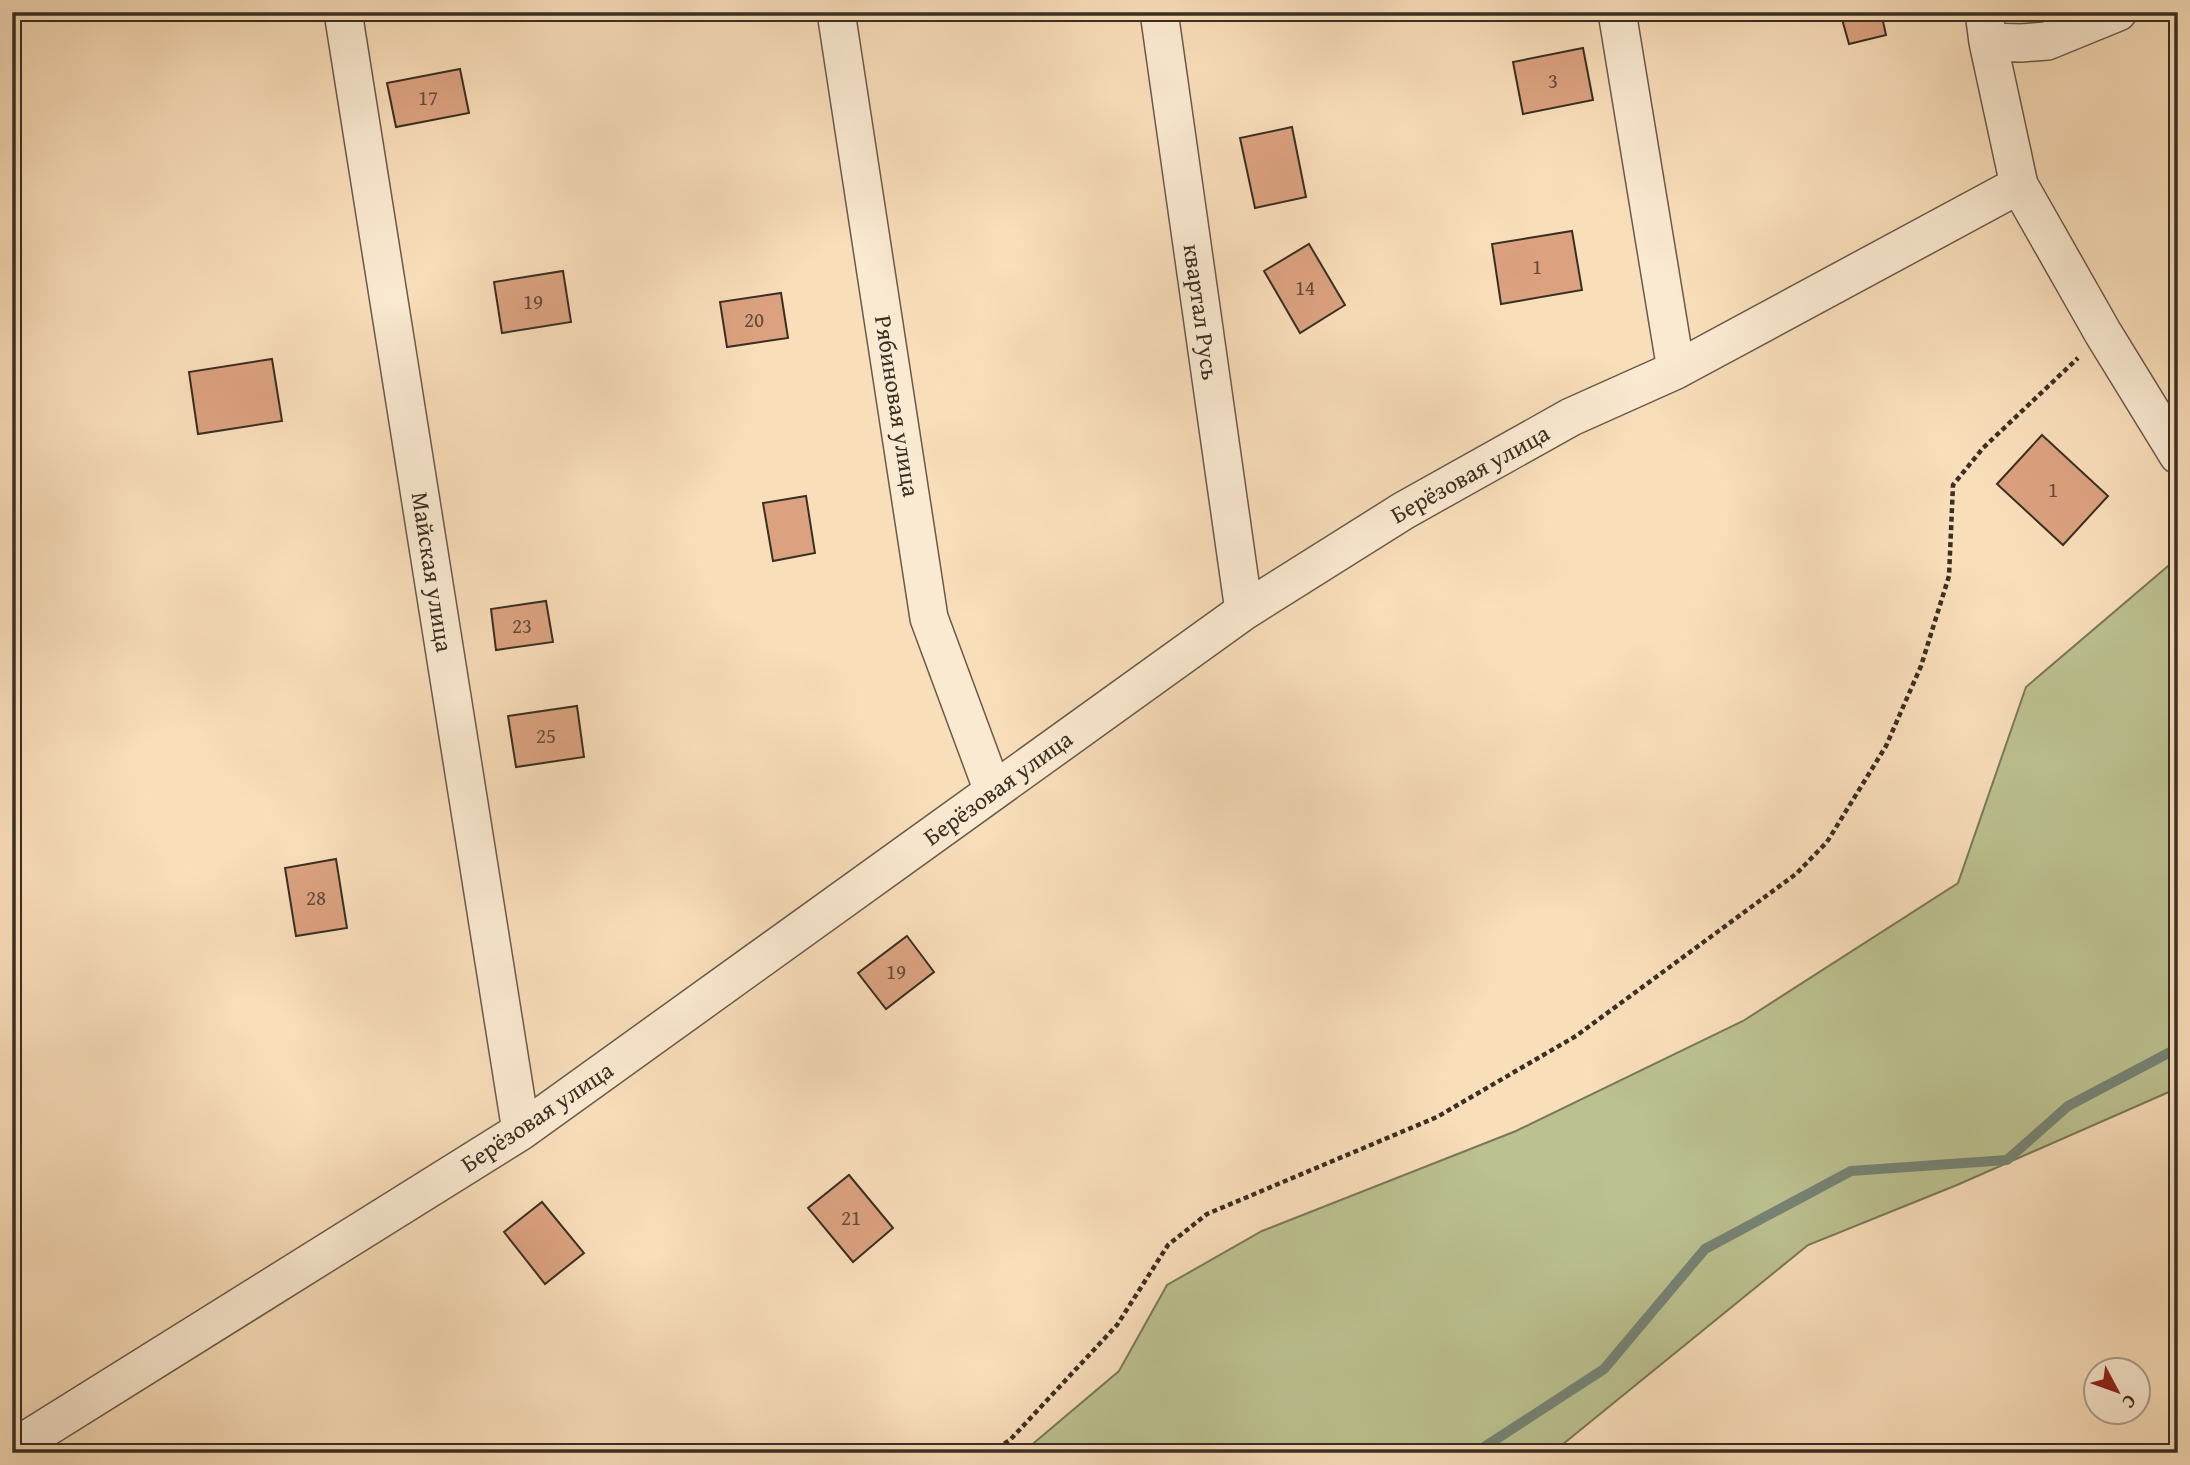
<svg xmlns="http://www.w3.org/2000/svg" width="2190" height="1465" viewBox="0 0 2190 1465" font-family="'Gentium Book Plus',serif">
<rect width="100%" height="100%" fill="#f9deba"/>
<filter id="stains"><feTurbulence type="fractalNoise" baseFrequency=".00286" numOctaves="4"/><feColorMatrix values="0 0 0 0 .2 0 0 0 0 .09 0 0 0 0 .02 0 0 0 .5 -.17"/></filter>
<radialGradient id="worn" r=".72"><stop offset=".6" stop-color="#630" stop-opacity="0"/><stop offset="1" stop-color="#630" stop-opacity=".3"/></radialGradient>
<path fill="#bcc190" stroke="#7a785a" stroke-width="2" d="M2174,561L2178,566V1088L1957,1185L1808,1245L1552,1453H1022L1119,1371L1167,1285L1262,1231L1516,1131L1743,1021L1958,883L2026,687Z"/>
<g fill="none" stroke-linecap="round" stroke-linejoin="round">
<path stroke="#768475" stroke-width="10" d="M1475,1453L1604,1369L1705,1249L1851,1171L2007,1160L2068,1106L2178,1048"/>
</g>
<path fill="#dca280" stroke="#392f23" stroke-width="2" d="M1840,12H1881L1886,35L1849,44Z
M1583,48L1593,100L1523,114L1513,62Z
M460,69L469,113L396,127L387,83Z
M1292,127L1306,197L1255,208L1240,138Z
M1572,231L1582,290L1501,304L1492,244Z
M1309,244L1345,305L1300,333L1264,271Z
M563,271L571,322L502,333L494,282Z
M781,293L788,338L727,347L720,302Z
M272,359L282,421L198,434L189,372Z
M2042,435L2108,496L2063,545L1997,484Z
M806,496L815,553L773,561L763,503Z
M546,601L553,642L496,650L491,609Z
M577,706L584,757L516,767L508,716Z
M336,859L347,928L296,936L285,868Z
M907,936L934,972L886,1009L858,973Z
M849,1175L893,1228L853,1262L808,1208Z
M542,1202L584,1253L545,1284L504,1232Z"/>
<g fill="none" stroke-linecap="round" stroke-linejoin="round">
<g stroke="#695b49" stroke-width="40">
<path id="minor" d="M343,12L521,1131
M836,12L929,618L993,791
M1159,12L1244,611
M1617,12L1676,370
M1984,12L1988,42L2019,185L2103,333L2178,455
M1988,42L2021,43L2047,41L2118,12
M12,1449L521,1131L1244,611L1403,511L1571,417L1676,370L2019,185"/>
</g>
<path stroke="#392f23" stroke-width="4.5" stroke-dasharray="5 3.5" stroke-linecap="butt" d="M990,1453L1010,1440L1117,1325L1168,1245L1207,1214L1437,1117L1576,1036L1796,874L1827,842L1886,746L1921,666L1949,576L1953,485L1983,448L2078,358"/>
<use href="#minor" stroke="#fbead2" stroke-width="37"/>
</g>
<g text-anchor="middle" stroke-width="7" stroke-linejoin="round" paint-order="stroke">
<g font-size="21" fill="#624c3a">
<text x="1553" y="88">3</text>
<text x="428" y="105">17</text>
<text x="1537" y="274">1</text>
<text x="1305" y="295">14</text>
<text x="533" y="309">19</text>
<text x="754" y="327">20</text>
<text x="2053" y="497">1</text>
<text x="522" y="633">23</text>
<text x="546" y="743">25</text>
<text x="316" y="905">28</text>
<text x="896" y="979">19</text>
<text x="851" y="1225">21</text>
</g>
<g font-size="24" fill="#392f23" stroke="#fbead2">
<text transform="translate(1201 312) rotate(82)" y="8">квартал Русь</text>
<text transform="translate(897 406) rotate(81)" y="8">Рябиновая улица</text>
<text transform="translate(1470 474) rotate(-29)" y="8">Берёзовая улица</text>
<text transform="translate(432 572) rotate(81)" y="8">Майская улица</text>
<text transform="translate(998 788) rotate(-36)" y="8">Берёзовая улица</text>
<text transform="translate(537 1117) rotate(-34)" y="8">Берёзовая улица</text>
</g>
</g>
<rect width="2190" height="1465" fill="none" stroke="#f9deba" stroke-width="42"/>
<rect x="14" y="14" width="2162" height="1437" fill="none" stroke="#392f23" stroke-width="3.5"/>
<rect x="21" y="21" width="2148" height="1423" fill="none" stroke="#392f23" stroke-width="2"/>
<g transform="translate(2117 1391) rotate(131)"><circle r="33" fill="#fbead2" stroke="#ad9f8c" stroke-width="2"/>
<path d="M0-5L12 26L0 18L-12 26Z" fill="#8f2418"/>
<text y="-10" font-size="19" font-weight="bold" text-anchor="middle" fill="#392f23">С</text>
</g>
<rect width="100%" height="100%" filter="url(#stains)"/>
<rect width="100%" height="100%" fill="url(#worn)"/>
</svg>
